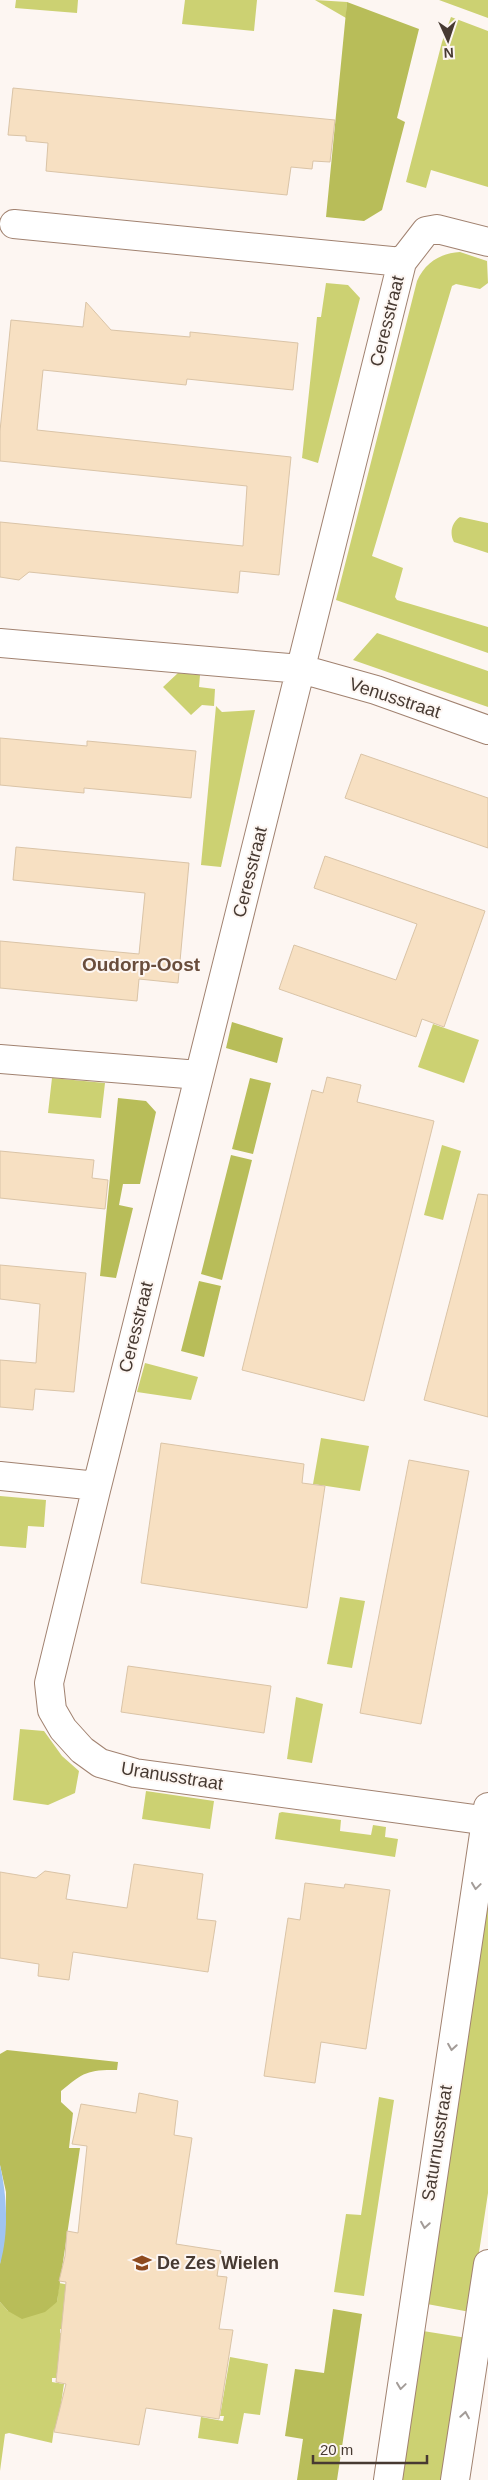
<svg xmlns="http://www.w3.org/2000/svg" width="488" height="2480" viewBox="0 0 488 2480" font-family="Arial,sans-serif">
<rect width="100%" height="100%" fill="#fdf6f2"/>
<path fill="#ccd172" d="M16,0H78L77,13L15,8Z
M185,0H257L254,31L182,24Z
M315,0L347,2L346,18Z
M439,0H488V18Z
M451,17L488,31V187L431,170L426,188L406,182L442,42Z
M460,252L487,261L488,283L480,289L456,284L452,286L372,556L403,568L395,597L397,600L488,627V653L336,600L417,281C425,263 440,253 460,252Z
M326,283L348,285L360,298L318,463L302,458L317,317H321Z
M460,517L488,523V553L454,542C449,533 452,522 460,517Z
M377,633L488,671V707L353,660Z
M178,673L200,675L199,687L215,689L214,706L202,705L191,715L163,687Z
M216,706L222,712L255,710L221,867L201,865Z
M433,1024L479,1040L464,1083L418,1067Z
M52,1078L105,1083L101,1118L48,1113Z
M442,1145L461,1151L443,1220L424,1215Z
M145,1363L198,1377L191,1400L137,1392Z
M321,1438L369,1446L360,1491L313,1484Z
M0,1496L46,1500L44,1527L28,1526L26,1548L0,1546Z
M340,1597L365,1601L352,1668L327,1664Z
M296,1697L323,1704L312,1763L287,1759Z
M20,1729L44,1731L62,1756L79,1771L75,1793L48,1805L13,1800Z
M146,1791L214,1801L210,1829L142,1819Z
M282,1812L341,1820L340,1831L371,1835L373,1825L386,1827L385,1837L398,1839L395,1857L275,1839L279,1813Z
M486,1904H488V2193L470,2312L427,2304Z
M379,2097L394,2100L364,2296L334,2292L346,2214L361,2215Z
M59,2283L80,2287L73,2331L60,2329V2333L64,2334L56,2378H52V2382L64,2384L57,2430L54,2429L52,2443L9,2433L5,2434L0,2471V2302L8,2311L57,2302Z
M423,2331L467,2338L446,2480H400Z
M230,2357L268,2364L260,2415L244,2413L238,2444L198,2438L201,2417L223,2421L224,2416H220Z"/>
<path fill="#b8bd59" d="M347,2L419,29L397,118L405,122L382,210L364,221L326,217Z
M232,1022L283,1038L277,1063L226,1048Z
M250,1078L271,1083L253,1154L232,1149Z
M118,1098L146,1101L156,1112L140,1184H123L119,1205L133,1208L116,1278L100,1276Z
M231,1155L252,1160L222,1280L201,1274Z
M199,1281L221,1286L204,1357L181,1351Z
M7,2050L118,2062L117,2070C87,2070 84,2072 61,2091V2102L73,2113L69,2148H80L57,2302L45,2312L22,2319L8,2311L0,2302V2264L6,2219V2192L0,2165V2054Z
M333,2309L362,2314L337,2480H297L303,2439L285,2436L295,2369L324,2373Z"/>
<path fill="#a0c4f1" d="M0,2165C7,2196 9,2233 0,2264Z"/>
<path fill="#f7e0c2" stroke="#dac4a7" d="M13,88L335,120L330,162L313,161L312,169L291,167L287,195L46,171L48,143L26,141V136L8,135Z
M86,302L111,330L190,337V332L298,343L293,390L187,379L186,385L43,370L37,430L291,457L279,575L240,571L238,593L29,572L19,580L0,577V522L243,546L247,486L0,461V431L11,320L83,327Z
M0,738L87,746V741L196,751L191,798L84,788V793L0,785Z
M361,754L488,798V848L345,798Z
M16,847L189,863L178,983L139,979L137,1001L0,988V941L139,954L145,893L13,880Z
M325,856L485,911L444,1027L422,1019L416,1037L279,989L294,945L396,980L417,924L314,888Z
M327,1077L361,1085L357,1102L434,1121L364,1401L242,1370L312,1090L323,1093Z
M0,1151L94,1160L92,1178L108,1180L105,1209L0,1198Z
M478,1194L488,1195V1417L424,1400Z
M0,1265L86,1273L74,1392L35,1389L33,1410L0,1407V1360L36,1363L40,1304L0,1299Z
M161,1443L304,1464L302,1483L325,1486L307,1608L141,1583Z
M409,1460L469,1471L421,1724L360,1713Z
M128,1666L271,1686L264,1733L121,1712Z
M134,1864L203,1874L197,1919L216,1921L208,1972L73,1952L69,1980L38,1976L39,1964L0,1958V1872L36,1878L45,1871L70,1875L66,1899L127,1908Z
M305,1883L344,1888L345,1884L390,1890L366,2049L321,2042L315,2083L264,2076L288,1918L300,1920Z
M139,2093L178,2101L174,2135L192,2138L176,2244L221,2251L217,2276L227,2277L219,2329L233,2330L219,2419L146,2408L139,2445L54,2432L66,2384L56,2382L66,2282L59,2281L65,2256L67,2231L78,2233L87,2146L72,2144L81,2104L136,2113Z"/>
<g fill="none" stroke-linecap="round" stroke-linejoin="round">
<g stroke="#a18270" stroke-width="30">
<path id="minor" d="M402,262L426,231L437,229L488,242
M0,643L301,669L376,690L488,730
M0,1059L199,1075
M0,1476L97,1486L402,262L14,224
M97,1486L49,1683L52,1710L63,1729L82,1750L100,1763L135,1773L488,1821"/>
</g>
<g stroke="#a18270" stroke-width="30">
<path id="tertiary" d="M388,2480L488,1807
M455,2480L488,2264"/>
</g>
<use href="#minor" stroke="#fff" stroke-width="28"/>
<use href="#tertiary" stroke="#fff" stroke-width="28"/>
</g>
<defs><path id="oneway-chevron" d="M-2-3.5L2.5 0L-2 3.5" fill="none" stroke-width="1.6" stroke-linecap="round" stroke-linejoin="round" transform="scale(1.25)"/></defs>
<g stroke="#a39c98">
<use href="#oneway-chevron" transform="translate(476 1886) rotate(98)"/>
<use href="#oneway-chevron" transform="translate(452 2047) rotate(99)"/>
<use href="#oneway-chevron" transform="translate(425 2225) rotate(99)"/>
<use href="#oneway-chevron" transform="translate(401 2386) rotate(98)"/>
<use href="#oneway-chevron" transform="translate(465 2415) rotate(-81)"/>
</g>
<defs>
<g id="school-bare" transform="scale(1.5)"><path d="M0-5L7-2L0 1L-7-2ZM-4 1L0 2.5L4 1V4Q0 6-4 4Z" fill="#8e4a1e" stroke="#fdf6f2" stroke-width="2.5" paint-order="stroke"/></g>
</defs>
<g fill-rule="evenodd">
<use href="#school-bare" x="142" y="2263"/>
</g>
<g text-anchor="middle" stroke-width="4" stroke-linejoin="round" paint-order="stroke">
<g font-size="18" fill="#473a32" stroke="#fdf6f2">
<text transform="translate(387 321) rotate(-76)" y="6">Ceresstraat</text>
<text transform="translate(395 698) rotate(18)" y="6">Venusstraat</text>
<text transform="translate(250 872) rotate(-76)" y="6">Ceresstraat</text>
<text transform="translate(136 1327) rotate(-76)" y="6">Ceresstraat</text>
<text transform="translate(172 1776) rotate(9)" y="6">Uranusstraat</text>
<text transform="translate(437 2143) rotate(-81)" y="6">Saturnusstraat</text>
</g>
<g font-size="18" font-weight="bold" fill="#473a32" stroke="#fdf6f2" text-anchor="start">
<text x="157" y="2269">De Zes Wielen</text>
</g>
<g font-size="19" font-weight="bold" fill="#694d3c" stroke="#fdf6f2">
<text x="141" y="971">Oudorp-Oost</text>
</g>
</g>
<g transform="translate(448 40) rotate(177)" stroke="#fdf6f2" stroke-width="4" paint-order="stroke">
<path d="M0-4L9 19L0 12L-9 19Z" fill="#473a32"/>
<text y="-8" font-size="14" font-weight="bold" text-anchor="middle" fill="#473a32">N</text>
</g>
<path d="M313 2455v8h114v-8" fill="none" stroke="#473a32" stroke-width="2.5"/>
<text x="320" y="2455" font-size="15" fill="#473a32" stroke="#fdf6f2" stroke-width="4" paint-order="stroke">20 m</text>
</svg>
